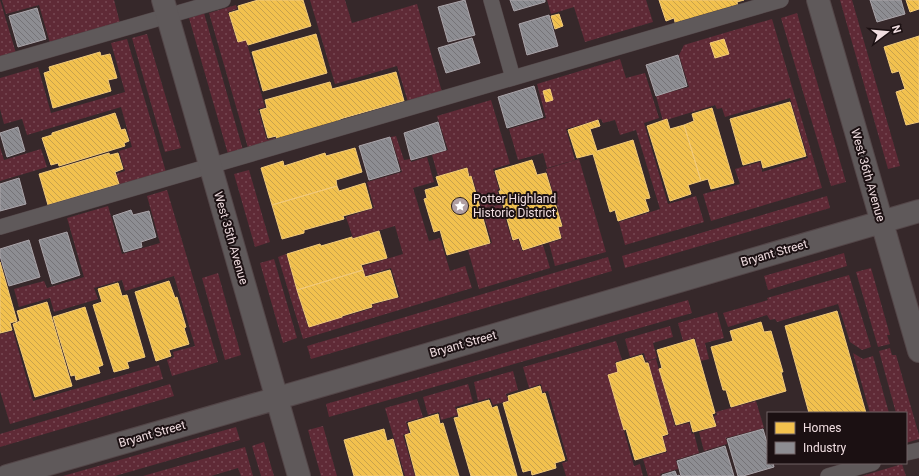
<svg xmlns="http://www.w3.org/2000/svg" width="919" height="476" viewBox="0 0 919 476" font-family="Roboto,sans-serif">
<defs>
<pattern id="grass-dots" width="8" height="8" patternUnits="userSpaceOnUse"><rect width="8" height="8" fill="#5f2a36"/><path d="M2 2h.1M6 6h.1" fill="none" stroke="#764853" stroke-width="1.8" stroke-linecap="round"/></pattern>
<pattern id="homes-back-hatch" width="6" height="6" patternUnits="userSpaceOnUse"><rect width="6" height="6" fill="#f2c14e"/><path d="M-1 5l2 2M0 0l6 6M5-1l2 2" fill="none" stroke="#c8a24c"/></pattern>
<pattern id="industry-back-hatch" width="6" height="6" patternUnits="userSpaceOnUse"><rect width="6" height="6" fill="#8d8d92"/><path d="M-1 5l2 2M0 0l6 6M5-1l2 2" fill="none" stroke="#757377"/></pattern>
</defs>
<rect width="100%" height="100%" fill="#36282a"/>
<path fill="url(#grass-dots)" d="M0,0L16,53L0,58Z
M2,0H114L120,23L50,43L39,5L6,14Z
M310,0H345L352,23L417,4L442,92L408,102L397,66L335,84Z
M547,0H646L653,22L585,42L574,7L551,14Z
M840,0H852L900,166L888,169Z
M236,5L237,9L228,12L237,42L246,40L265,107L258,109L267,140L275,138L276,140L248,148L209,13Z
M204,13L243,150L228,154L189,18Z
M797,13L846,182L831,186L781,18Z
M772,19L822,188L711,221L703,194L740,184L735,169L760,162L762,172L808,158L790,98L725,117L722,108L717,109L715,105L663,121L656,96L689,87L679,55L684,45Z
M147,34L181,148L165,152L132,38Z
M127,39L166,172L120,185L116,174L125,171L119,151L132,147L121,107L27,135L22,119L4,124L0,109V78L38,67L51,113L125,92L111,43Z
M620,59L626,78L645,73L659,118L644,123L668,204L696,196L704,222L625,245L619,222L660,209L636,130L620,135L615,120L603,123L601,119L566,129L575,160L547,168L543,153L518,160L509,129L546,118L537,84Z
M491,100L510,164L493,169L499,189L497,190L501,203L482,209L472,176H470L467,167L438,176L432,155L448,150L437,116Z
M396,136L404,160L410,159L411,162L427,157L434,182L413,188L429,241L440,238L450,271L465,266L472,288L303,339L278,257L286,254L308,327L373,308L372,305L400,297L391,268L365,276L363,266L403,254L395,226L353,238L346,217L374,208L367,182L402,172L391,137Z
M0,147L4,160L41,149L47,167L0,181Z
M579,159L606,252L555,266L549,243L562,239L559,228L563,226L546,169Z
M249,170L270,242L255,247L234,174Z
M167,190L218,362L172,376L167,360L174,357L173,352L195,346L174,276L125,291L122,280L94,288L98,299L54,312L50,298L19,307L14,289L44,281L47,288L84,277L67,218L108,206L122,254L160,243L147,196Z
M827,196L830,208L625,268L622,256Z
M501,204L512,241L518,239L522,251L543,245L550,268L479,289L468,250L492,243L482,210Z
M844,253L847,266L768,290L764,276Z
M608,257L612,271L311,359L307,346Z
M274,259L297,338L283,343L260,263Z
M871,268L890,335H887L890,344L878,347L856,272Z
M218,273L241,355L225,360L202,278Z
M849,275L871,347L862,350L850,342L838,304L777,322L775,319L770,320L767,315L728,327L723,313L768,300L767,298Z
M688,300L692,313L329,417L326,404Z
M717,312L724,338L705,343L709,359L701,361L695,338L683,341L678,323Z
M670,326L673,337L653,343L657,358L646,361L644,353L630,357L625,339Z
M13,331L33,401L159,365L163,379L10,424L0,391V334Z
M616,341L622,360L615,362L618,372L608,375L634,466L640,464L643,476H566L562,463L568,461L548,391L543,392L541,384L529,388L523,367Z
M890,348L892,355H896L919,435V439L906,443V413H896L879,351Z
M853,353L863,359L873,356L889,413H870Z
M656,359L675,426L689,423L692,434L694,433L699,453L676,460L678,469L660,474L661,476H648L643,459L667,452L663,437L669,435L648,361Z
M513,371L518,390L506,394L508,401L493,405L490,398L478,401L474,382Z
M170,384L174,396L0,447V434Z
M468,384L473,402L455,407L458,415L441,420L439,412L428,415L423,397Z
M417,399L423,417L406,422L409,433L403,435L415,476H405L385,408Z
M756,401L764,428L726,438L727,444L704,451L699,432L717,426L714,416L717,415L716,412Z
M323,426L337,476H321L308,430Z
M236,427L240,440L115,476H63Z
M264,442L274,476H261L252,446Z
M245,447L253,476H241L238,468L211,476H143Z
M902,464L906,476H862Z"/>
<path fill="url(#homes-back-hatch)" stroke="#f2ca7a" d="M258,0H303L311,26L248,45L246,40L238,42L229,13L239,10L238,6Z
M659,0H744L737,2L738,7L676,26L674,18L666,21Z
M906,0H919V9L910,12Z
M559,14L563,26L555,29L551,16Z
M316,34L327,73L263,91L252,52Z
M919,36V122L906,125L896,92L905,89L899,71L892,73L884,47Z
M724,39L729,54L715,58L710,43Z
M100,52L101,56L110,54L117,78L108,80L111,91L53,108L44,73L50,71L49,67Z
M396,72L404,101L340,119L342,125L278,143L276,136L268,138L260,110L267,108L265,100L330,82L332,89Z
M550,89L553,100L546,102L543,91Z
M790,102L806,156L763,168L761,160L743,165L730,119Z
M712,108L734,183L711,189L708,179L701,181L684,125L694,121L692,114Z
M115,113L121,130L125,129L129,141L124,143L125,146L59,166L58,163L51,165L42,138L52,135V133Z
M667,119L670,129L684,125L701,181L688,185L691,194L670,201L647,126Z
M598,120L600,126L590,129L597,151L633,140L650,198L645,199L649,211L618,221L615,210L610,212L593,154L577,158L568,130Z
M355,148L362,172L336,180L337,186L272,205L261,168L283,161L284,166L325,153L326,156Z
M109,153L110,155L118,153L123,169L115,172L119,184L48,205L39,174Z
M532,160L537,175L546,173L562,226L558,227L561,238L523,250L519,238L513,240L499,191H501L495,171Z
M467,168L469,177L471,176L490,243L447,255L440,230L434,232L424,199L427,198L425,190L439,186L436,177Z
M365,183L372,208L343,216L344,219L304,230V233L282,239L272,205L337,186L339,191Z
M379,231L387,258L361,265L363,270L297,290L287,254L320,244L321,246L352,237V239Z
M0,262L17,321L10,323L12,330L0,333Z
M363,270L365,277L390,270L398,297L371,304L372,307L342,316V317L309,327L297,290Z
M169,281L175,298L177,297L186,327L184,328L189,344L169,350L171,356L156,361L135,292Z
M118,283L122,296L127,295L145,357L127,362L129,368L114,372L93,305L102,302L98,289Z
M47,302L72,386L35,397L13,324L20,321L17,311Z
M85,307L103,365L98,367L100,373L76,380L75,375L71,376L53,317Z
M837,311L866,413H809L785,326Z
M761,322L764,332L771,331L783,372H781L786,391L731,407L726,390H723L711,347L733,341L730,331Z
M694,339L715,413L712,414L716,426L693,432L690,421L676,425L659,369L662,368L657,350Z
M642,355L645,363H648L668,434L662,436L666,451L635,460L626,429L624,430L608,375L618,372L616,363Z
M540,386L542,394L545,393L565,460L555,463L556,468L532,475L531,470L523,472L503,403L509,401L508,396Z
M489,400L492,408L497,406L517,476H471L454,418L459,417L457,409Z
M438,414L440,424L443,423L459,476H416L405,435L411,433L408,423Z
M384,429L387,441L393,439L403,476H354L344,440Z"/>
<path fill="url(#industry-back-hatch)" stroke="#aba5aa" d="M465,0L475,35L448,42L438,7Z
M510,0H545V2L514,11Z
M870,0H901L905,14L877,22Z
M37,8L46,39L18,47L9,16Z
M549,15L558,46L527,55L519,24Z
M472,38L480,63L446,73L438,48Z
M678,55L687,86L656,96L646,65Z
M534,86L543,117L507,128L498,97Z
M438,122L446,150L411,160L404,133Z
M18,127L25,151L7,157L0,133Z
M390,137L400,171L369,180L359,146Z
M19,178L26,204L0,211V184Z
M131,210L133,215L149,211L156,237L141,242L142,247L124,252L113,216Z
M67,232L80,275L52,284L39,240Z
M29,240L40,277L9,286L0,256V249Z
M763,429L768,446V463H773L774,467L743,476H738L727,439Z
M725,446L734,476H681L677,461Z
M675,471L677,476L679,475L680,476H662V475Z"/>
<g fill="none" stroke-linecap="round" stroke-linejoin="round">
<g stroke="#534648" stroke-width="16">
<path id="lane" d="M491,0L513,78
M0,64L223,0
M0,227L781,0
M906,453L919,450
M828,476L873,463"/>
</g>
<g stroke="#534648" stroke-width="24">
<path id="street" d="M163,0L299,476
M818,0L919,351
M7,476L344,379L919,211"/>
</g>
<use href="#lane" stroke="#5f595a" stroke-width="15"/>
<use href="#street" stroke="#5f595a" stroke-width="22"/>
</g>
<defs>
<g id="sight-disc" transform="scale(0.9)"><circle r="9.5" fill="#b09ea1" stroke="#1b1012"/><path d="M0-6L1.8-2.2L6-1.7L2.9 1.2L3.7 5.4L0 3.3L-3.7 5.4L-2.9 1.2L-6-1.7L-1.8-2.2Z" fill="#fff"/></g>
</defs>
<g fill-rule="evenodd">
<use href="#sight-disc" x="460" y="206"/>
</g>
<g text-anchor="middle" stroke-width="4" stroke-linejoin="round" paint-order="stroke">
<g font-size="12" fill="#f1dee1" stroke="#1b1012">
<text transform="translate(868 175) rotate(74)" y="4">West 36th Avenue</text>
<text transform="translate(231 238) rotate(74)" y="4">West 35th Avenue</text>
<text transform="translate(774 253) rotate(-16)" y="4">Bryant Street</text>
<text transform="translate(463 344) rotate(-16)" y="4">Bryant Street</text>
<text transform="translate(152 434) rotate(-16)" y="4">Bryant Street</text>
</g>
<g font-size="12" fill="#f1dee1" stroke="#1b1012" text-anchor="start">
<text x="473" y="203">Potter Highland<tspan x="473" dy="14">Historic District</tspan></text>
</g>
</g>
<rect x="767" y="412" width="140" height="52" fill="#1b1012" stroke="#716265"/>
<rect x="775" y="422" width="20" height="12" fill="#f2c14e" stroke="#716265"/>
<text x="803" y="432" font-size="12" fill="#f1dee1">Homes</text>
<rect x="775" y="442" width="20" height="12" fill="#8d8d92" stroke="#716265"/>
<text x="803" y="452" font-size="12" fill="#f1dee1">Industry</text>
<g transform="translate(887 32) rotate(74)" stroke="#1b1012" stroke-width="3" paint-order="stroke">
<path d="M0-3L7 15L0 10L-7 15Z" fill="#f1dee1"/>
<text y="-6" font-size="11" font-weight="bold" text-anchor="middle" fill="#f1dee1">N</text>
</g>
</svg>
